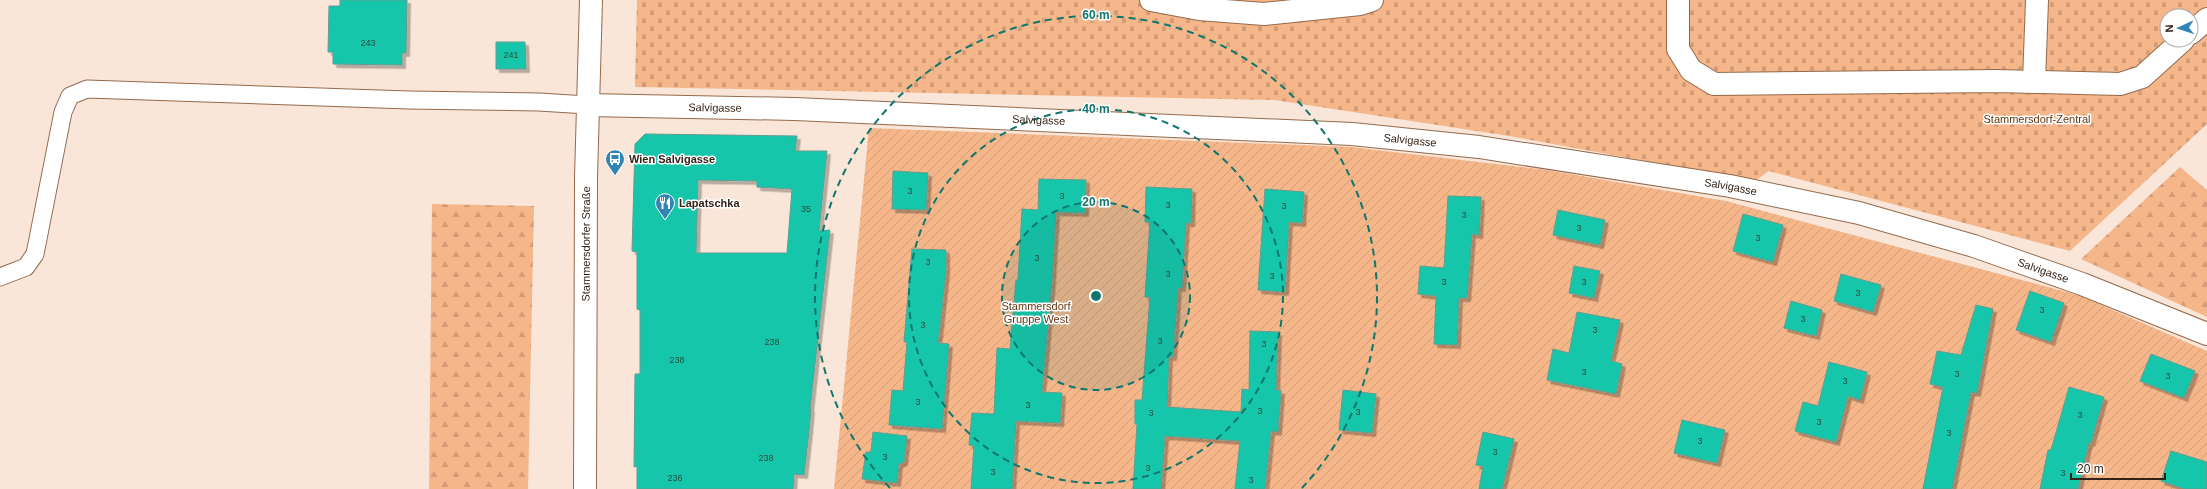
<svg xmlns="http://www.w3.org/2000/svg" width="2207" height="489" viewBox="0 0 2207 489" font-family="Arial,sans-serif">
<defs>
<pattern id="forest-firs" width="22" height="20" patternUnits="userSpaceOnUse"><rect width="22" height="20" fill="#f5b689"/><path d="M5 1l3.5 6h-7zM16 11l3.5 6h-7z" fill="#d39c76"/></pattern>
<pattern id="cemetery-stones" width="16" height="16" patternUnits="userSpaceOnUse"><rect width="16" height="16" fill="#f5b689"/><path d="M2 7V4a2 2 0 0 1 4 0v3zM10 15v-3a2 2 0 0 1 4 0v3z" fill="#d39c76"/></pattern>
<pattern id="garden-furrows" width="10" height="10" patternUnits="userSpaceOnUse"><rect width="10" height="10" fill="#f5b689"/><path d="M-1 1l2-2M0 10L10 0M9 11l2-2" fill="none" stroke="#d39c76"/></pattern>
<filter id="shadow"><feDropShadow dx="3.5" dy="3.5" stdDeviation="0" flood-color="#0004"/></filter>
</defs>
<rect width="100%" height="100%" fill="#f9e6d8"/>
<path fill="url(#forest-firs)" d="M2180,167L2207,190V317L2081,259Z
M432,204L534,206L528,489H429Z"/>
<path fill="url(#cemetery-stones)" fill-rule="evenodd" d="M637,0H2207V124L2070,251L1769,171L1755,181L1509,136L1275,100L635,87ZM2167,16H2191V40H2167Z"/>
<path fill="url(#garden-furrows)" d="M869,128L1351,147L1547,170L1726,201L2078,295L2207,351V489H834Z"/>
<path fill="#18c6aa" stroke="#5f9d8f" fill-rule="evenodd" filter="url(#shadow)" d="M340,0H407L406,53H402V65L333,64V52H328L329,6H340Z
M496,42H525L526,69H496Z
M645,134L797,136L795,151H827L819,231L830,230L810,409H811L809,431L804,475L794,474L793,489H637V466L634,467L635,374H640V310L637,309V252L632,251L635,144ZM698,180L757,181V187L792,189L787,253H696Z
M893,171L928,173L926,210L892,209Z
M1039,179L1086,180L1085,213L1056,212L1052,280L1042,392L1062,393L1060,423L1016,421L1012,489H971L974,446L969,445L972,413L994,414L997,348L1010,349L1016,280H1018L1022,209L1038,210Z
M1146,187L1192,189L1191,223H1186L1182,288H1178L1173,357H1169L1167,407L1241,412L1242,389L1249,390L1250,331L1278,332L1276,390L1281,391L1278,432L1271,431L1265,489H1235L1240,441L1165,436L1161,489H1133L1137,424H1135V400H1142L1150,297H1145L1150,222H1145Z
M1265,189L1304,192L1302,223L1289,222L1285,292L1258,290Z
M1448,196L1481,197L1479,235L1472,234L1467,298H1459L1457,345L1434,344L1436,296L1418,294L1420,266L1444,268Z
M1558,210L1605,220L1600,245L1553,235Z
M1743,214L1783,225L1773,262L1733,251Z
M912,249L946,250V272L938,343L949,344L942,429L889,425L892,390L903,391L907,342H904Z
M1574,266L1600,271L1594,298L1569,293Z
M1841,274L1881,285L1873,312L1834,301Z
M2030,291L2064,303L2051,342L2016,330Z
M1791,301L1822,310L1816,336L1784,328Z
M1976,305L1993,309L1977,393L1971,392L1952,489H1923L1943,387L1930,384L1937,351L1961,355Z
M1577,312L1620,320L1611,361L1622,364L1616,394L1547,380L1553,349L1569,353Z
M2151,354L2195,371L2184,398L2140,381Z
M1829,362L1867,372L1860,400L1848,396L1836,442L1795,431L1803,402L1818,406Z
M2069,387L2104,397L2091,443L2089,442L2078,489H2040L2048,450H2051Z
M1343,390L1376,394L1372,433L1339,430Z
M1682,420L1725,430L1717,463L1674,453Z
M873,432L907,436L904,462L899,464L897,483L862,479L866,452H871Z
M1483,432L1514,439L1502,489H1479L1483,466L1476,465Z
M2171,451L2207,462V489H2185L2161,481Z"/>
<g fill="none" stroke-linecap="round" stroke-linejoin="round">
<g stroke="#946a4c" stroke-width="19">
<path id="lane" d="M0,277L26,267L35,254L63,112L70,96L87,89L409,100L539,102L587,105"/>
</g>
<g stroke="#946a4c" stroke-width="24">
<g id="street">
<path d="M1151,0L1199,9L1264,14L1360,4L1372,0"/>
<path d="M1678,0V49L1691,70L1714,84L1997,81L2120,84L2142,77L2183,40"/>
<path d="M2191,33L2207,19"/>
<path d="M2034,82L2037,0"/>
<path id="s1" d="M587,105L795,109L1352,134L1479,147L1730,186L1859,213L1974,246L2082,284L2207,334"/>
</g>
</g>
<g stroke="#946a4c" stroke-width="24">
<g id="secondary">
<path id="s2" d="M585,489L586,178L591,0"/>
</g>
</g>
<use href="#lane" stroke="#fff" stroke-width="17"/>
<use href="#street" stroke="#fff" stroke-width="22"/>
<use href="#secondary" stroke="#fff" stroke-width="22"/>
</g>
<circle cx="1096" cy="296" r="94" fill="#0f766e" fill-opacity=".12"/>
<g fill="none" stroke="#0f766e" stroke-width="2" stroke-dasharray="7 5">
<circle cx="1096" cy="296" r="94"/>
<circle cx="1096" cy="296" r="187"/>
<path d="M890 488A281 281 0 1 1 1302 488"/>
</g>
<defs>
<g id="bus-pin" transform="scale(1)"><path d="M0 17L-7.5 6A9.5 9.5 0 1 1 7.5 6Z" fill="#3085b5" stroke="#fff"/><path d="M-5-6H5V4H4V6H2V4H-2V6H-4V4H-5ZM-3.5-4V0h7V-4ZM-3.5 1.2v1.5H-2V1.2ZM2 1.2v1.5H3.5V1.2Z" fill="#fff"/></g>
<g id="restaurant-pin" transform="scale(1)"><path d="M0 17L-7.5 6A9.5 9.5 0 1 1 7.5 6Z" fill="#3085b5" stroke="#fff"/><path d="M-5-6h1v4h1v-4h1v4h1v-4h1v5L-1.5 .5V6h-2V.5L-5-1ZM5-6V6H3V1.5H1.5Q1.5-4 5-6Z" fill="#fff"/></g>
</defs>
<g fill-rule="evenodd">
<use href="#bus-pin" x="615" y="159"/>
<use href="#restaurant-pin" x="665" y="203"/>
</g>
<g text-anchor="middle" stroke-width="3" stroke-linejoin="round" paint-order="stroke">
<g font-size="9" fill="#2d4b3b">
<text x="368" y="46">243</text>
<text x="511" y="58">241</text>
<text x="910" y="194">3</text>
<text x="1062" y="199">3</text>
<text x="1168" y="208">3</text>
<text x="1284" y="209">3</text>
<text x="806" y="212">35</text>
<text x="1464" y="218">3</text>
<text x="1579" y="231">3</text>
<text x="1758" y="241">3</text>
<text x="1037" y="261">3</text>
<text x="928" y="265">3</text>
<text x="1168" y="277">3</text>
<text x="1272" y="279">3</text>
<text x="1444" y="285">3</text>
<text x="1584" y="285">3</text>
<text x="1858" y="296">3</text>
<text x="2042" y="313">3</text>
<text x="1803" y="322">3</text>
<text x="923" y="328">3</text>
<text x="1595" y="333">3</text>
<text x="1160" y="344">3</text>
<text x="772" y="345">238</text>
<text x="1264" y="347">3</text>
<text x="677" y="363">238</text>
<text x="1584" y="375">3</text>
<text x="1957" y="377">3</text>
<text x="2168" y="379">3</text>
<text x="1845" y="384">3</text>
<text x="918" y="405">3</text>
<text x="1028" y="408">3</text>
<text x="1260" y="414">3</text>
<text x="1358" y="415">3</text>
<text x="1151" y="416">3</text>
<text x="2080" y="418">3</text>
<text x="1819" y="425">3</text>
<text x="1949" y="436">3</text>
<text x="1700" y="444">3</text>
<text x="1495" y="455">3</text>
<text x="885" y="460">3</text>
<text x="766" y="461">238</text>
<text x="1148" y="471">3</text>
<text x="993" y="475">3</text>
<text x="2063" y="476">3</text>
<text x="675" y="481">236</text>
<text x="1251" y="483">3</text>
</g>
<g font-size="11" fill="#342216" stroke="#fff">
<text dy="4" stroke="none"><textPath href="#s1" startOffset="128">Salvigasse</textPath></text>
<text dy="4" stroke="none"><textPath href="#s1" startOffset="452">Salvigasse</textPath></text>
<text dy="4" stroke="none"><textPath href="#s1" startOffset="824">Salvigasse</textPath></text>
<text dy="4" stroke="none"><textPath href="#s1" startOffset="1148">Salvigasse</textPath></text>
<text dy="4" stroke="none"><textPath href="#s2" startOffset="245">Stammersdorfer Straße</textPath></text>
<text dy="4" stroke="none"><textPath href="#s1" startOffset="1472">Salvigasse</textPath></text>
</g>
<g font-size="11" fill="#653914" stroke="#fff">
<text x="2037" y="123">Stammersdorf-Zentral</text>
<text x="1036" y="310">Stammersdorf<tspan x="1036" dy="13">Gruppe West</tspan></text>
</g>
<g font-size="11" font-weight="bold" fill="#342216" stroke="#fff" text-anchor="start">
<text x="629" y="163">Wien Salvigasse</text>
<text x="679" y="207">Lapatschka</text>
</g>
</g>
<circle cx="1096" cy="296" r="6" fill="#0f766e" stroke="#fff" stroke-width="2"/>
<g font-size="12" text-anchor="middle" font-weight="bold" fill="#0f766e" stroke="#fff" stroke-width="3" stroke-linejoin="round" paint-order="stroke">
<text x="1096" y="19">60 m</text>
<text x="1096" y="113">40 m</text>
<text x="1096" y="206">20 m</text>
</g>
<g transform="translate(2179 28) rotate(267)"><circle r="19" fill="#ffffff" stroke="#aea7a2"/>
<path d="M0-3L7 15L0 10L-7 15Z" fill="#3085b5"/>
<text y="-6" font-size="11" font-weight="bold" text-anchor="middle" fill="#342216">N</text>
</g>
<path d="M2071 473v6h94v-6" fill="none" stroke="#342216" stroke-width="2"/>
<text x="2077" y="473" font-size="12" fill="#342216" stroke="#ffffff" stroke-width="3" paint-order="stroke">20 m</text>
</svg>
